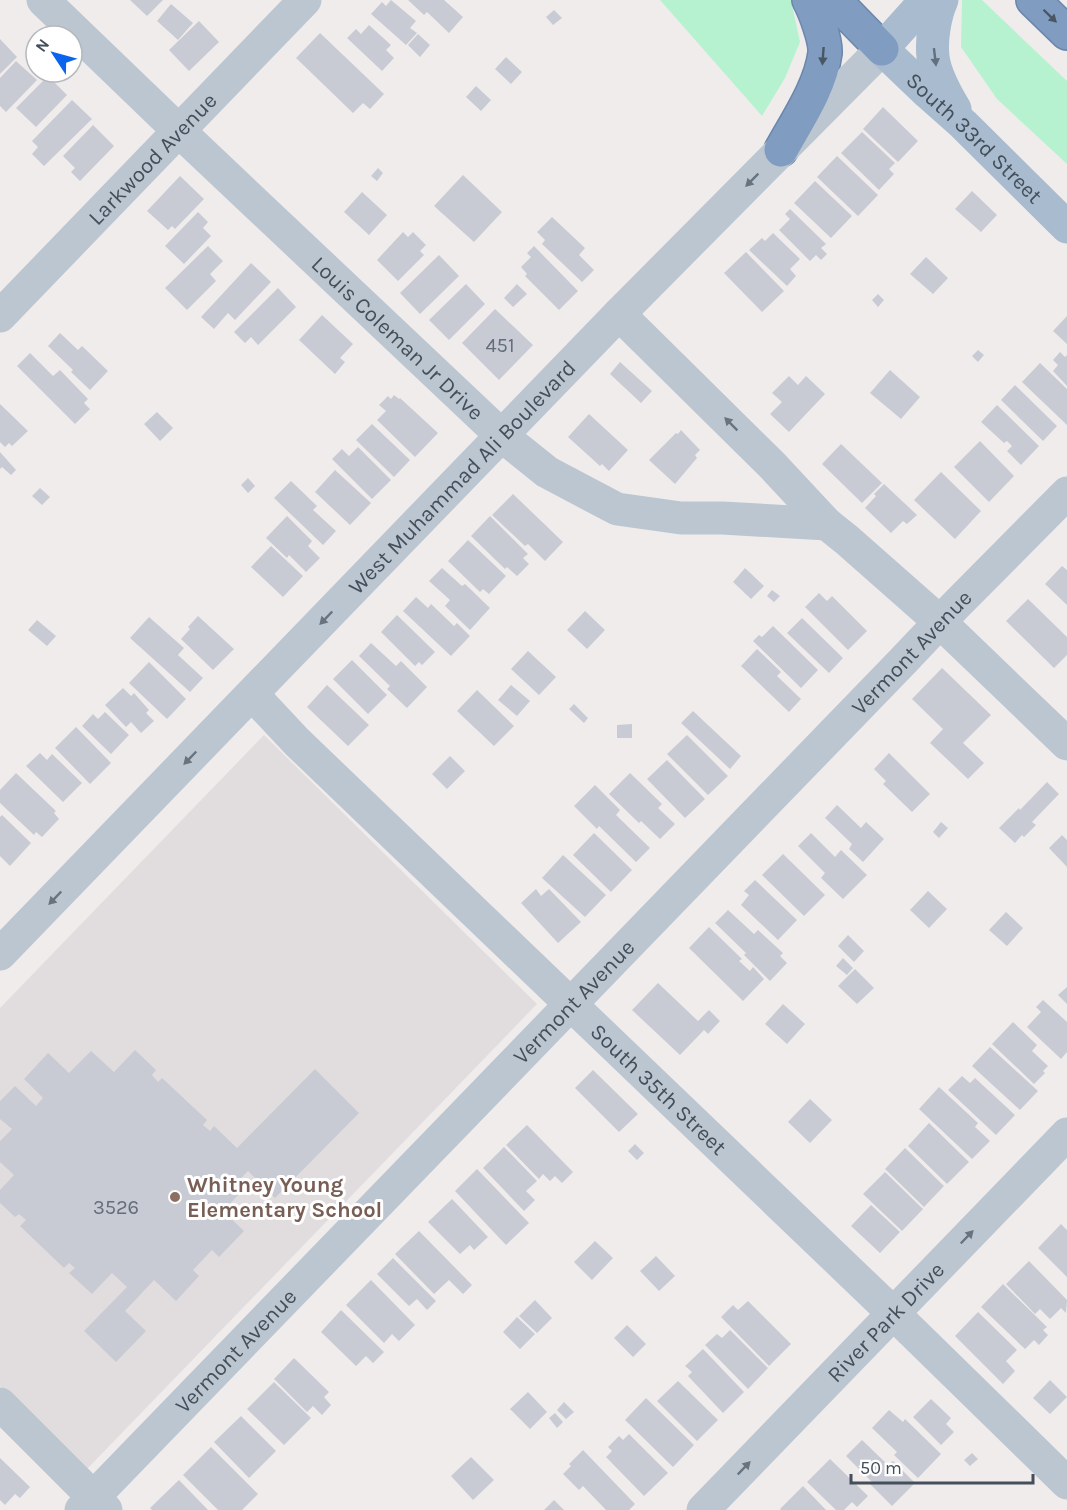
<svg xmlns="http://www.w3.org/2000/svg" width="1067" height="1510" viewBox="0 0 1067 1510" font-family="Karla,sans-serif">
<rect width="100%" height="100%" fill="#f0ecec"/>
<path fill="#e1ddde" d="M264,735L537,1004L87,1469L0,1386V1008Z"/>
<path fill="#b6f2cf" d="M660,0H791L800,42L785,78L762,116Z
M962,0H982L1067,81V164L997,99L961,47Z"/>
<path fill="#c8cbd3" d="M130,0H163L147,16Z
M391,0L416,21L410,28L417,33L406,45L371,14L382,2L386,6Z
M408,0H444L463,17L449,33L427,12L424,15Z
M171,4L193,23L178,40L157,21Z
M554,10L562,18L553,25L546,17Z
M199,21L219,42L189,71L169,50Z
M369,25L391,45L386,50L394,58L382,71L347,38L356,29L361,34Z
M320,33L384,94L370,109L363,103L353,113L296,58Z
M418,34L430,45L420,57L408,45Z
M0,39L17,57L0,74Z
M506,57L522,72L511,84L495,69Z
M16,61L37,80L6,112L0,106V78Z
M48,76L67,95L36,127L16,108Z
M476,86L491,100L481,111L466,97Z
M72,100L92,119L44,166L32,154L38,147L32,141Z
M883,107L918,141L898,162L863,129Z
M93,125L114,146L80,181L71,172L75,168L63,156Z
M862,132L895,163L889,169L894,174L879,190L841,153Z
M837,156L878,195L858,216L817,177Z
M378,168L383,173L377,181L371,176Z
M463,175L502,212L474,242L434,206Z
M180,176L204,199L175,229L172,226L168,230L147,211Z
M815,181L852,216L831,238L794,203Z
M972,191L997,215L981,232L955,209Z
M362,192L387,215L369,235L344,212Z
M790,209L826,244L821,248L827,254L821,260L816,255L810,261L779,230L790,219L785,214Z
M198,212L208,222L203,228L211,236L184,264L165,246Z
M552,217L585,248L579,255L594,270L582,282L542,244L545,240L537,232Z
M403,232L408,237L413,232L426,245L420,251L424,255L398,281L377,260Z
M773,233L800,259L790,269L796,276L787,286L749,250L762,238L765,241Z
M208,246L223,261L210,274L216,281L187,310L165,288Z
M534,246L578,291L559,310L525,276L527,274L521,267L531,257L527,253Z
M746,252L784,291L762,312L724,273Z
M439,255L459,276L420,314L400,293Z
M926,257L948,278L933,294L910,274Z
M251,263L271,282L235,320L228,313L214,329L201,317Z
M466,284L485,304L449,340L429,320Z
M517,284L527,294L513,307L504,298Z
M278,288L296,307L258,345L251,337L245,343L234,332Z
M878,294L884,300L878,307L872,300Z
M495,309L533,345L499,380L462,343Z
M322,315L353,344L340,358L345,362L335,374L299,340Z
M1067,316V344L1053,331Z
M60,333L78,350L82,346L108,371L90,390L71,372L73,370L48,346Z
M978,350L984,355L978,362L972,356Z
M1060,352L1065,357L1067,355V386L1053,371L1058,365L1053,360Z
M30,353L53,376L60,370L88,399L84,403L90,409L75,424L17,366Z
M620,362L652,391L641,403L610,374Z
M1040,363L1067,389V425L1022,382Z
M890,370L920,397L901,419L870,393Z
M789,376L798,385L806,376L825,394L789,432L770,414L782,402L772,393Z
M1015,385L1057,426L1043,441L1001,400Z
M394,395L399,399L400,398L438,433L415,457L377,420L386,411L379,405L388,396L391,399Z
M0,404L28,431L12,446L9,443L5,447L0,442Z
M997,405L1039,446L1021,465L1007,451L1012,446L1007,441L1004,443L981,422Z
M157,412L173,428L160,441L144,424Z
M589,414L628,450L609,471L602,464L600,466L568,437Z
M372,424L410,460L394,477L356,440Z
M681,430L700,450L695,455L697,458L675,484L649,460L676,433L678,434Z
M980,441L1014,476L989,502L954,467Z
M841,444L882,483L862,503L822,464Z
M358,447L391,480L372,499L332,459L342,449L349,456Z
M0,452L16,470L11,475L2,467L0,469Z
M335,470L371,503L350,525L315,492Z
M941,472L981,511L955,539L914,500Z
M248,478L255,486L248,493L241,485Z
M291,481L317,506L313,510L336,531L323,545L274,498Z
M884,484L917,515L907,524L903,521L891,533L865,508L876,496L874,494Z
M40,488L50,497L42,505L32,496Z
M513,494L563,542L545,561L528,544L525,546L492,515Z
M287,516L312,541L308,546L320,558L306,572L289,555L287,558L266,538Z
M490,516L528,554L523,558L529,564L517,576L507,567L505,569L471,536Z
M468,540L506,576L489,594L483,589L480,592L448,561Z
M271,546L303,576L283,597L251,567Z
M1062,566L1067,570V605L1045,584Z
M442,568L462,586L465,584L490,608L470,630L445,606L450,600L429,581Z
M745,568L764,586L751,599L733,582Z
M772,590L780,596L774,602L767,596Z
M819,593L827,601L832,596L867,631L848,650L805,607Z
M416,597L428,608L431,604L454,626L457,623L470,636L451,656L403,611Z
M1028,599L1067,637V655L1054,668L1006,621Z
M585,611L605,630L587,649L567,630Z
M397,615L435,652L422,665L419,662L415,666L381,632Z
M198,616L234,649L213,670L181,639L190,629L188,627Z
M149,617L184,648L178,655L203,678L190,692L130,638Z
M802,618L843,658L829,673L787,633Z
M37,620L56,636L47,646L28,630Z
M773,626L818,670L801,688L753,641L759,635L762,637Z
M371,643L396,666L401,661L427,687L407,708L387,689L390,686L359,656Z
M757,649L781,672L777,676L801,699L789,712L741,666Z
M528,651L556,677L539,695L511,669Z
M352,660L387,695L368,714L333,679Z
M149,662L186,699L167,719L129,683Z
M942,668L991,715L963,743L984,763L968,779L930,743L943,729L912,699Z
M327,685L369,725L348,746L307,707Z
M511,685L530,701L517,716L498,700Z
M123,688L131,696L134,693L149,710L146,713L154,721L141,733L131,722L126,727L105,705Z
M477,690L514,726L494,746L457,711Z
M574,704L588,718L584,723L569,709Z
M693,711L741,756L730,769L681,723Z
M105,712L129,735L111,754L82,726L93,714L98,719Z
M632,724V738H617V725Z
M76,727L111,763L90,784L55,748Z
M687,735L728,776L708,795L667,754Z
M40,753L47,760L52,754L82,783L63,802L26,766Z
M889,753L930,794L912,812L883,784L886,781L874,769Z
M450,756L465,771L447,789L432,774Z
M667,760L705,799L685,818L647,779Z
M16,773L56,811L54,813L59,819L42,837L36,832L34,835L0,803V790Z
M630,773L662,804L658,808L675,824L660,839L641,821L639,823L609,794Z
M1047,782L1059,794L1032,822L1036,825L1024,837L1022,835L1015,843L999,828L1019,808L1020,810Z
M595,785L620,810L616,815L650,848L636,862L599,826L597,829L574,806Z
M837,805L861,828L866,822L884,839L863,862L849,849L852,844L825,818Z
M2,815L31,843L10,866L0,856V817Z
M941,822L948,828L939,838L933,832Z
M594,833L632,870L611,892L573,855Z
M811,833L835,857L841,850L867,875L843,899L821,878L825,873L798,846Z
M1062,835L1067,840V867L1049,848Z
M783,854L825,895L804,916L762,875Z
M563,855L606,895L585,917L542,878Z
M755,880L797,920L778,940L741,905L749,895L744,891Z
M536,889L541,896L549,889L581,922L558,943L521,903Z
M928,891L947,909L929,928L910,910Z
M728,910L754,934L758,930L783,953L780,956L787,963L770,981L744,955L746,953L715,923Z
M1006,912L1023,928L1007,946L989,930Z
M709,927L742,959L739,961L750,971L753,967L764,979L743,1001L689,948Z
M848,935L864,951L854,962L838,946Z
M843,958L853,968L847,975L836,966Z
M855,969L874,988L857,1004L838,986Z
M658,983L698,1021L709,1010L720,1021L708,1034L704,1030L680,1055L632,1010Z
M1067,987V1004L1058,995Z
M1043,1000L1067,1022V1052L1061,1059L1027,1027L1041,1012L1036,1007Z
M783,1004L805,1024L787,1044L765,1024Z
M1013,1022L1037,1045L1032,1051L1048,1066L1043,1071L1045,1073L1034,1084L992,1044Z
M990,1047L1038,1091L1020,1110L972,1066Z
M135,1050L156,1070L152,1075L158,1082L162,1078L207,1120L203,1125L210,1131L214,1126L237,1148L315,1069L359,1113L275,1198L248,1171L233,1186L241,1192L223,1211L244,1231L219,1257L212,1250L193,1270L199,1276L176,1301L154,1280L125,1311L146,1331L116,1362L84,1331L127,1287L112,1273L92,1294L69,1273L75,1268L69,1263L64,1268L20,1226L26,1220L19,1214L15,1217L0,1203V1190L14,1175L0,1162V1141L12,1129L0,1119V1101L15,1086L36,1106L43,1098L24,1079L48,1053L69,1073L91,1051L114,1072Z
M593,1070L638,1114L619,1132L575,1088Z
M962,1076L970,1083L975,1078L1015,1115L996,1135L948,1090Z
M939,1087L978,1123L975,1127L990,1141L972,1159L919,1109Z
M810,1099L832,1120L810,1143L788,1122Z
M929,1123L969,1162L947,1184L908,1146Z
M527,1125L573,1172L562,1183L555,1176L550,1181L543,1174L539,1179L506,1145Z
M635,1144L644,1153L637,1160L628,1151Z
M504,1147L537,1181L526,1191L535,1200L524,1211L483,1168Z
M905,1148L944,1186L924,1207L885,1169Z
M477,1169L529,1223L506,1245L455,1191Z
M885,1172L923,1209L902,1231L863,1194Z
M452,1199L488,1237L474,1250L470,1245L460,1254L428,1222Z
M871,1205L900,1232L880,1253L851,1226Z
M1061,1224L1067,1230V1277L1038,1248Z
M419,1231L472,1285L463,1294L449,1280L434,1294L395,1254Z
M595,1241L613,1258L592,1280L574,1262Z
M656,1256L675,1276L659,1291L640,1271Z
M393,1258L436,1301L427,1310L417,1299L409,1306L377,1274Z
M1029,1261L1067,1300L1066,1313L1061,1308L1050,1319L1040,1309L1035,1314L1006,1284Z
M371,1280L415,1325L399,1341L392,1334L384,1343L346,1305Z
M1003,1284L1047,1327L1043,1330L1048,1335L1039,1345L1034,1340L1025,1349L981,1307Z
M535,1300L552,1318L537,1333L519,1316Z
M748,1301L791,1344L769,1366L721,1317L733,1305L738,1310Z
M341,1310L384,1352L373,1363L366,1356L356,1366L321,1332Z
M978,1312L1017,1350L1006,1361L1015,1371L1003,1384L955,1336Z
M517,1317L535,1334L520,1349L503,1332Z
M627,1325L646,1344L633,1357L614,1338Z
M730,1330L768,1368L748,1389L705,1345L717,1334L722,1338Z
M703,1349L744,1392L723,1413L688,1376L692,1372L685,1366Z
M294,1358L329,1392L324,1397L331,1405L322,1415L313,1406L307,1412L274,1379Z
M1050,1380L1067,1397L1050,1414L1033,1398Z
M678,1381L718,1420L697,1441L657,1401Z
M274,1382L311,1418L284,1445L247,1409Z
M528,1392L547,1412L530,1429L510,1409Z
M646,1398L694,1445L673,1467L625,1420Z
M931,1399L951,1418L946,1424L954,1432L941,1445L913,1417Z
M564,1402L574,1412L566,1419L557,1410Z
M889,1410L903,1422L905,1419L941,1454L918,1478L894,1455L897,1452L872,1428Z
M555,1413L563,1422L557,1428L549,1418Z
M241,1416L276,1451L249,1478L214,1442Z
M629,1434L668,1473L644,1496L606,1457L612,1451L608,1447L619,1436L623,1440Z
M862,1440L888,1465L893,1461L915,1483L892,1506L870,1484L872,1482L846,1456Z
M211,1447L258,1494L242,1510H218L183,1475Z
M583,1450L635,1504L629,1510H606L583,1486L579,1490L563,1474L571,1466L569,1464Z
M972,1453L978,1459L970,1466L964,1460Z
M471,1457L494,1480L473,1500L451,1476Z
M0,1458L30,1487L20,1498L15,1494L5,1505L0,1500Z
M830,1459L868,1496L857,1507L852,1502L844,1510H836L807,1482Z
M179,1480L208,1510H152L150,1508Z
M803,1486L826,1510H781L780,1509Z
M554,1500L564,1510H544Z"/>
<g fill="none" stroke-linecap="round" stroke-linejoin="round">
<g stroke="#6b87ac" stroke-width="36">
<path id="highway" d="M834,0L882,49
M1033,0L1067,33
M781,150C797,121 821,86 825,53C826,40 815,11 809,0"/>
</g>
<g stroke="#bbc6d0" stroke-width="33">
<path id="s1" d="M43,0L179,131L502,436L547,472L617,509L681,518H722L827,524L847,540L940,622L1067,744"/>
<path d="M619,314L772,465L827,524"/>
<path id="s2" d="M0,316L305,0"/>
<path id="s3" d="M252,694L297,742L894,1314L1067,1483"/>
<path id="s4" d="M0,954L619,314L882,49"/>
<path d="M0,1404L106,1510"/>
<path id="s5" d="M81,1510L903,661L956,605L1067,493"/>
<path id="s6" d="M703,1510L1067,1134"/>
</g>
<g stroke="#a9bbce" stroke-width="33">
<path id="s7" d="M926,0L882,49L928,93L963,124L1067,227"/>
<path d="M942,0C935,16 931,39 933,57C935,74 946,94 955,109"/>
</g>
<use href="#highway" stroke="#809cc0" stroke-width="33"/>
</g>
<defs><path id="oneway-solid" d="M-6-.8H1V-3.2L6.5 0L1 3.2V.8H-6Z" transform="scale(1.5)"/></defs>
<g fill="#495765">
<use href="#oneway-solid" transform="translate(1050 16) rotate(44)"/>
<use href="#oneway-solid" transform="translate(823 56) rotate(94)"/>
</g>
<use fill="#626f7e" href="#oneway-solid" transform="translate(935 57) rotate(83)"/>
<g fill="#67737e">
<use href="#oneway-solid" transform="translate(752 180) rotate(135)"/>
<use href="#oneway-solid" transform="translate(731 424) rotate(-135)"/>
<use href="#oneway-solid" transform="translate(326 618) rotate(134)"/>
<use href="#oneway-solid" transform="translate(190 758) rotate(134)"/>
<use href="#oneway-solid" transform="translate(55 898) rotate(134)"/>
<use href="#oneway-solid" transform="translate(967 1237) rotate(-46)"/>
<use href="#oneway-solid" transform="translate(744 1468) rotate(-46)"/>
</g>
<circle fill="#8d6e63" stroke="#fff" stroke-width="2" cx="175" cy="1197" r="6"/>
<g text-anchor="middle" stroke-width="6" stroke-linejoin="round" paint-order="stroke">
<g font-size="20" fill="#646e79">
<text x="500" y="352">451</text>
<text x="116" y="1214">3526</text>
</g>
<g font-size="22" fill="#434f5b" stroke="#fff">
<text dy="8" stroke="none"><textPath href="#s7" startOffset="194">South 33rd Street</textPath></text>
<text dy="8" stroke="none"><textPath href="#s2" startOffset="219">Larkwood Avenue</textPath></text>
<text dy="8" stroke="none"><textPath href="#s1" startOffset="490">Louis Coleman Jr Drive</textPath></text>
<text dy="8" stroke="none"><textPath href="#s4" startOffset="664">West Muhammad Ali Boulevard</textPath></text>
<text dy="8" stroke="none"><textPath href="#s5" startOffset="1194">Vermont Avenue</textPath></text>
<text dy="8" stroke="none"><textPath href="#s5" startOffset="708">Vermont Avenue</textPath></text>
<text dy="8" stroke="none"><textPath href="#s3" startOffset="567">South 35th Street</textPath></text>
<text dy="8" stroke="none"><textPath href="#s6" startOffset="262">River Park Drive</textPath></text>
<text dy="8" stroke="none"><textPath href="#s5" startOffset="222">Vermont Avenue</textPath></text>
</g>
<g font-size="22" font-weight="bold" fill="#785e54" stroke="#fff" text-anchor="start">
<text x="187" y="1192">Whitney Young<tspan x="187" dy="25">Elementary School</tspan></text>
</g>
</g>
<g transform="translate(54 54) rotate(306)"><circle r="28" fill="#ffffff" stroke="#b4b9bd" stroke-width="1.5"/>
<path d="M0-4.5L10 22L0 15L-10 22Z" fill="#0b64eb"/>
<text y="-9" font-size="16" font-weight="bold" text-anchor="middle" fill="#434f5b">N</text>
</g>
<path d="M851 1474v9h182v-9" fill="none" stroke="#434f5b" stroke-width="3"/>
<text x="860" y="1474" font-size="18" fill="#434f5b" stroke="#ffffff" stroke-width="4.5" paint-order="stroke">50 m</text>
</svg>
